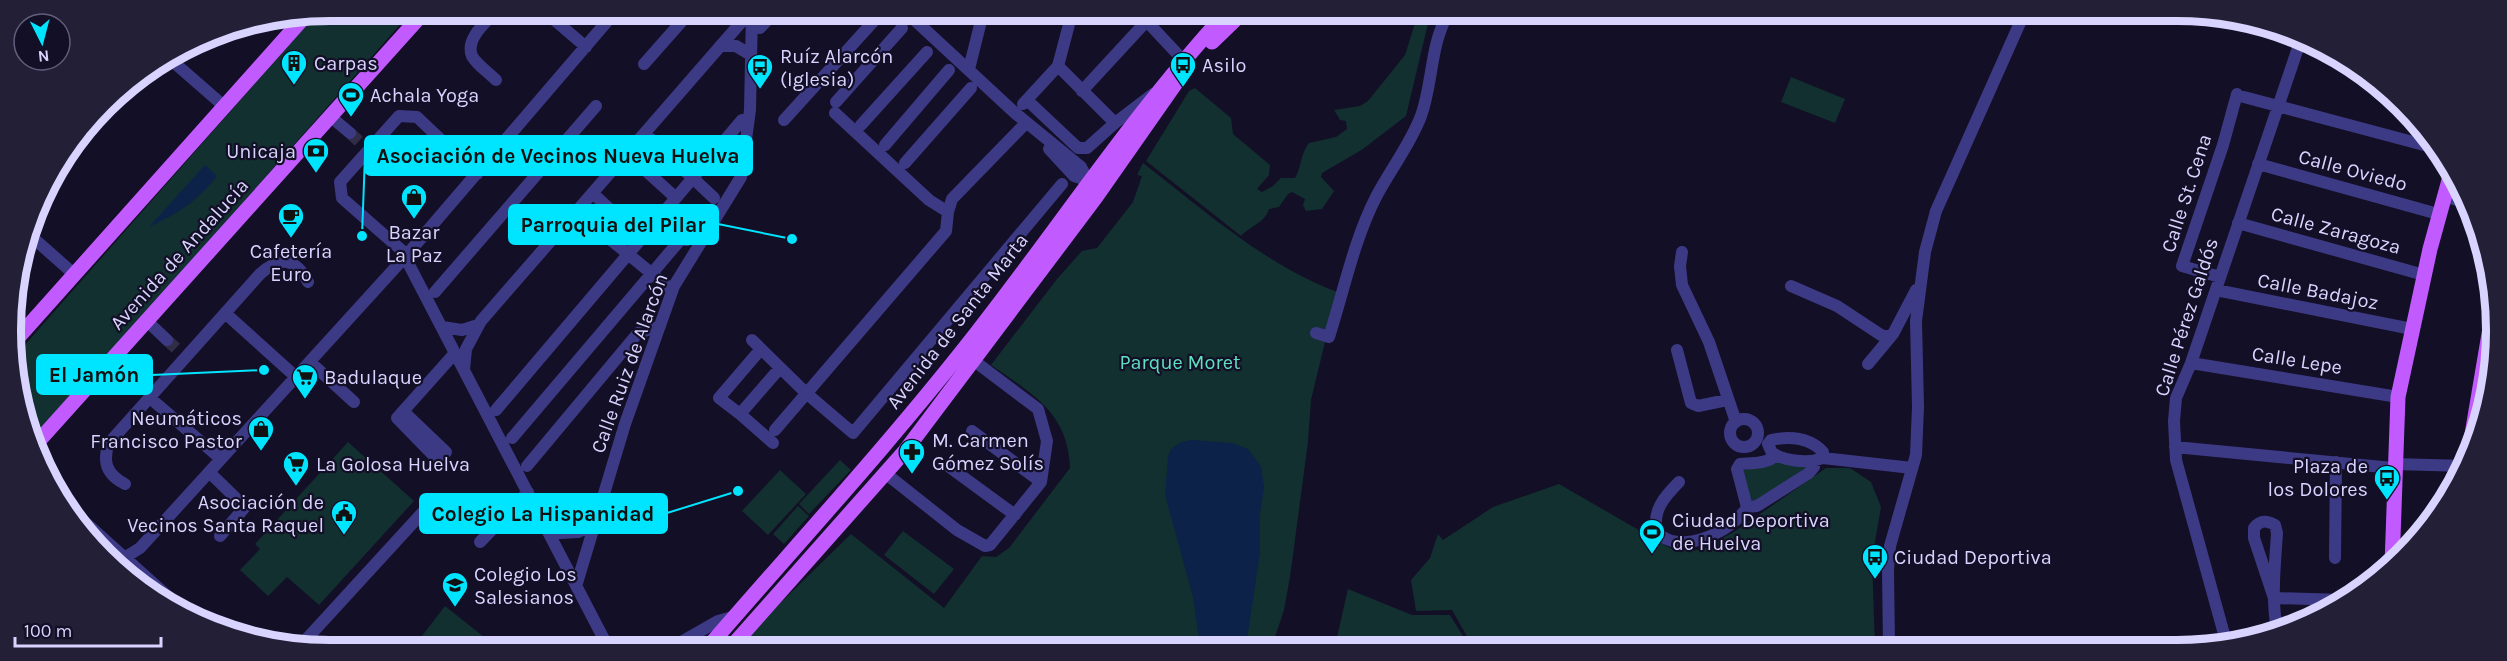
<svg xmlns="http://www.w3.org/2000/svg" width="2507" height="661" viewBox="0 0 2507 661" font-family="Karla,sans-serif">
<rect width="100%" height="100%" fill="#130f26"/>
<path fill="#12302f" d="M331,11H412L37,436L24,400L20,399L16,355L317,13Z
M1418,14L1430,15L1406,116L1363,149L1322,173L1321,177L1334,191L1322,209L1306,211L1303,205L1305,199L1292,192L1288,194L1279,207L1269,209C1265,223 1250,226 1241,236L1146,161L1189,91L1195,88L1231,118L1233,134L1270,165L1269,175L1257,189L1262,192L1273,186L1281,178H1295C1302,166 1300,154 1309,143L1336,137L1347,129L1346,121L1340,120L1334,110L1360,106L1368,101L1405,55Z
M1791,77L1845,99L1835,123L1781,102Z
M1143,163C1205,211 1264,264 1337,292L1311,400L1308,442L1290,577L1284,610L1272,646L742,645L758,625L851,534L944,608L982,556L996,557L1009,548L1070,468C1068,412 1032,394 991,365L1057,279L1082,251L1097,248L1133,202L1142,176L1137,175Z
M348,442L414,501L319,605L287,577L268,596L240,570L260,549L255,544Z
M840,460L851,470L809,514L799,504Z
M1780,462L1807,467V470L1758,501L1748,499L1742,474L1744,470Z
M1826,468H1850L1871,482L1881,507L1872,559L1875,647H1473L1452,610L1416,611L1411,580L1430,558L1438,534L1443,540L1493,507L1559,484L1670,548L1692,551L1705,548L1737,530Z
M780,470L806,494L768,535L742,511Z
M798,506L809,516L784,544L773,534Z
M903,531L954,569L934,594L884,555Z
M1348,589L1412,615H1450L1469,646H1335Z
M445,606L494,645H415Z"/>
<path fill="#0c2248" d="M205,165L217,176C198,201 177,214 149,227Z
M1192,440L1232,443L1248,449L1261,466L1264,487L1260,514V553L1246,646H1200L1193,597L1165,495L1168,456L1171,449L1181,442Z"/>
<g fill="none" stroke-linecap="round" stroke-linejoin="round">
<path stroke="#312d47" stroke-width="12" stroke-dasharray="12 6" stroke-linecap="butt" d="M350,133L363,145
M167,340L179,351"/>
<path stroke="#3d3a85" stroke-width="12" d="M496,11C486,22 465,39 472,56C476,64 489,73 496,80
M544,11L586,47
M906,12L1015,113L1081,167L1093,190
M1139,13L1183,60
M760,28L775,12
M720,46H736L751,55
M170,59L225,107
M644,64L690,12
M1058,66L1115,123
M969,69L983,13
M1082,91L1154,13
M2244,97L2439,149
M1027,100L1078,148H1087L1115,123L1153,94
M836,102L902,28
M1023,104L1058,66L1072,13
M835,113L929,200L948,212
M331,117L350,133
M784,120L882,12
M861,125L927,52
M651,139L714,198
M885,145L949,70
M1049,149L1074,176L1090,181
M633,159L676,198
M905,163L971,88
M2258,164L2438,214
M2444,197L2462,201
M598,198L641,239
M582,216L668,287
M2238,223L2424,275
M31,236L75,275
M1682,252L1680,266L1682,285L1709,342L1736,422
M407,255L342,198L340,182L399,116L417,117L477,174
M405,257L607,645
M2220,277L2182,266L2223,145L2237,94
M1791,286L1837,306L1881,335L1887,337L1893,334
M2216,290L2412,329
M435,292L596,106
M225,313L296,377
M147,321L167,340
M442,327L462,330L478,325
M1316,333L1329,337C1344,290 1354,240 1376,197C1390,170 1410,145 1421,116C1433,83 1430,45 1448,14
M752,340L806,393L853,433L1062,184
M1677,350L1691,403L1698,406L1727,400
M310,362L354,402
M2191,363L2398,397
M1868,364L1893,334L1916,290
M464,370L466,349L481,321L750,12
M150,398L221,459
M496,410L742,120
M403,411L446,452L437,459L397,418L455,353
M740,414L719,398L761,349
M1730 433a14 14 0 1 1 28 0a14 14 0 1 1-28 0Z
M775,430L946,231L948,212L952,199L1025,124
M972,431L1041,482
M512,438L681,239L687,240
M773,443L740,414L780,368
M1768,444L1772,453C1786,461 1807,464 1823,458L1912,468
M1768,444L1771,440C1790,436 1809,437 1823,452V458
M2175,447L2393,468
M2394,464L2466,466
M527,466L638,333L660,326
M948,466L1015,515
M209,472L245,507L220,536
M885,473L957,530L985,546L990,545L1041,482L1047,441L1038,409L973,360
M1679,482C1664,497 1652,511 1657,532C1679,557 1734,531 1747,507L1737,469L1740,464C1752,463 1768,464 1776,455
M125,484C107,475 102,462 109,443L260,274C280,256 295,257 308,282
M67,506L182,609
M1747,507L1757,506L1809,473L1814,467V461
M546,520L560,533L578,532L593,525
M480,542L528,492
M2335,558L2336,462
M116,563L140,548L405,257L616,11
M577,583L625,424L674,286L741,177L750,110L752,12
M2274,598L2254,538V528C2260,520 2266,520 2275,525L2277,533C2275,565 2271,598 2277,630
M2274,598L2343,600
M302,644L423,512
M676,645L718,621L736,616
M2227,645L2176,460L2174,421L2176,398L2191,363L2300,42
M1889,647L1888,570L1890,546L1916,455L1918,407L1916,321L1925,252L1936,211L2023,16"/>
<path stroke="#c25bff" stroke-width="15" d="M1212,42L1242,13
M14,342L306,15
M21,412L25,421
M36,444L425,11
M2468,458L2490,328
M2392,565L2398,397L2430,249L2451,173
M710,645C800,541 893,440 978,331C1061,225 1134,113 1226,13
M733,645L905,451L1096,197L1178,80"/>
</g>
<defs>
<g id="building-pin" transform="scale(1.35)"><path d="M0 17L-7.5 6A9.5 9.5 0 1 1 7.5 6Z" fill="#00e5ff" stroke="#130f26"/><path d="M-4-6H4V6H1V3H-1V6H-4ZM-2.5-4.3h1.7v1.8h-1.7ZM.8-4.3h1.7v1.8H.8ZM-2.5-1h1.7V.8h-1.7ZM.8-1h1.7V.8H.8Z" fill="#111"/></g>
<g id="bus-pin" transform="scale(1.35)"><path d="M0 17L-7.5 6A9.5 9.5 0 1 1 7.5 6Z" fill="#00e5ff" stroke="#130f26"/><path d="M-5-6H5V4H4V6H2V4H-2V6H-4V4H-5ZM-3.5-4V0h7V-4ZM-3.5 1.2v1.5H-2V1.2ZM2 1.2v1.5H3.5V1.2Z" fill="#111"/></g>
<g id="stadium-pin" transform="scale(1.35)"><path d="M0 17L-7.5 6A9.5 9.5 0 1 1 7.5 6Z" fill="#00e5ff" stroke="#130f26"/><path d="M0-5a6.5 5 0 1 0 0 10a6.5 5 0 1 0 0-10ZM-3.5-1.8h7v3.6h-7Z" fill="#111"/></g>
<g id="bank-pin" transform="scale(1.35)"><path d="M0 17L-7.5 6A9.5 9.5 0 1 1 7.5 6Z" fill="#00e5ff" stroke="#130f26"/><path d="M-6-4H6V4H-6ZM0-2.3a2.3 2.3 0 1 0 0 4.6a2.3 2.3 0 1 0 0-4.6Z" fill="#111"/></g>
<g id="shop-pin" transform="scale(1.35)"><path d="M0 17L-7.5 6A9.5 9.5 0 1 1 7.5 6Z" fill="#00e5ff" stroke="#130f26"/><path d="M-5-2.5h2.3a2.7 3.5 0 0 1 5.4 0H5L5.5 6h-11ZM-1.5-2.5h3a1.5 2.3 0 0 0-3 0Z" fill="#111"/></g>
<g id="cafe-pin" transform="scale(1.35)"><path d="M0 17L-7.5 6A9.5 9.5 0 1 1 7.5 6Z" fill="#00e5ff" stroke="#130f26"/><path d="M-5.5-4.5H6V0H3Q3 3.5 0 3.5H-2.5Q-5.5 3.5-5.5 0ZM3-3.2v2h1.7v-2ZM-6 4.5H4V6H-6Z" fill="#111"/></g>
<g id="supermarket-pin" transform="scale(1.35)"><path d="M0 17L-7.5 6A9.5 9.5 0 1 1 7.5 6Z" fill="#00e5ff" stroke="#130f26"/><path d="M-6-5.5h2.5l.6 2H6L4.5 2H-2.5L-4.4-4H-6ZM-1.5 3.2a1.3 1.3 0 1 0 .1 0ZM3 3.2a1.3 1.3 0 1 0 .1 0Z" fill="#111"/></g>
<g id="pharmacy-pin" transform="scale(1.35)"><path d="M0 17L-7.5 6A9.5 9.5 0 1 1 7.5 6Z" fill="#00e5ff" stroke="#130f26"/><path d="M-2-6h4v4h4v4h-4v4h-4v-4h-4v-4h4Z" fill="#111"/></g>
<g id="civic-pin" transform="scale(1.35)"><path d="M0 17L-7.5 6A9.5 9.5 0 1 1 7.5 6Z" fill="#00e5ff" stroke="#130f26"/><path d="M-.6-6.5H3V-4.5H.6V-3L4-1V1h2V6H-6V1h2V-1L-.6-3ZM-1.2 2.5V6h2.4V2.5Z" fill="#111"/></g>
<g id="school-pin" transform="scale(1.35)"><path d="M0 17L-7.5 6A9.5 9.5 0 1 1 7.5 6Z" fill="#00e5ff" stroke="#130f26"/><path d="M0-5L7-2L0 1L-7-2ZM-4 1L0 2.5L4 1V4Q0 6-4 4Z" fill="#111"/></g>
</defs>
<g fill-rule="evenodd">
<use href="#building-pin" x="294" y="63"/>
<use href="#bus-pin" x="1183" y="65"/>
<use href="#bus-pin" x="760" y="67"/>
<use href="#stadium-pin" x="351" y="95"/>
<use href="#bank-pin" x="316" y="151"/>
<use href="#shop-pin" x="414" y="197"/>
<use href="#cafe-pin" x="291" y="216"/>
<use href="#supermarket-pin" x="305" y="377"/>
<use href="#shop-pin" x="261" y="429"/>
<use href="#pharmacy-pin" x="912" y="452"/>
<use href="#supermarket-pin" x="296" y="464"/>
<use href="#bus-pin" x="2387" y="478"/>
<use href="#civic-pin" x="344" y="513"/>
<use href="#stadium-pin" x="1652" y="532"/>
<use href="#bus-pin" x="1875" y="557"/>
<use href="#school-pin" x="455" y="585"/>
</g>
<g text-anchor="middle" stroke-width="4.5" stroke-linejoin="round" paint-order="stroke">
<g font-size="20" fill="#d9d4ff" stroke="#130f26" text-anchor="start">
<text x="780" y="63">Ruíz Alarcón<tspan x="780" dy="23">(Iglesia)</tspan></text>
<text x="314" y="70">Carpas</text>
<text x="1202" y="72">Asilo</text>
<text x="370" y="102">Achala Yoga</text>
<text x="296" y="158" text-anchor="end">Unicaja</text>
<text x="414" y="239" text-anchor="middle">Bazar<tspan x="414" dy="23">La Paz</tspan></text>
<text x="291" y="258" text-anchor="middle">Cafetería<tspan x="291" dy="23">Euro</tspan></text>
<text x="324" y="384">Badulaque</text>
<text x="242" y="425" text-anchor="end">Neumáticos<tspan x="242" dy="23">Francisco Pastor</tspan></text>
<text x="932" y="447">M. Carmen<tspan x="932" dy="23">Gómez Solís</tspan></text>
<text x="316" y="471">La Golosa Huelva</text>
<text x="2368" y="473" text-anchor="end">Plaza de<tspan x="2368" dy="23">los Dolores</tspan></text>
<text x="324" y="509" text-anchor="end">Asociación de<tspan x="324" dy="23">Vecinos Santa Raquel</tspan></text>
<text x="1672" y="527">Ciudad Deportiva<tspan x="1672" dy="23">de Huelva</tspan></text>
<text x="1894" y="564">Ciudad Deportiva</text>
<text x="474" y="581">Colegio Los<tspan x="474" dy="23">Salesianos</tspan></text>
</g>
<g font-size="20" fill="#d9d4ff" stroke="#130f26">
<text transform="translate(2353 170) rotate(15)" y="7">Calle Oviedo</text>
<text transform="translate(2186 193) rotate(-72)" y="7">Calle St. Cena</text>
<text transform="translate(2336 230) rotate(15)" y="7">Calle Zaragoza</text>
<text transform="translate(179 254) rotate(-48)" y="7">Avenida de Andalucía</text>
<text transform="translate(2318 291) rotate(11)" y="7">Calle Badajoz</text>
<text transform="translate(2186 317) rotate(-72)" y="7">Calle Pérez Galdós</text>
<text transform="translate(957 321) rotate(-52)" y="7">Avenida de Santa Marta</text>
<text transform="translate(2297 360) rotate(9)" y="7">Calle Lepe</text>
<text transform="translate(629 363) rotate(-70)" y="7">Calle Ruiz de Alarcón</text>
</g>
<g font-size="20" fill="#5fe0c0" stroke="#130f26">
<text x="1180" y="369">Parque Moret</text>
</g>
</g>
<path d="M0 0H2507V661H0ZM330 21H2177A309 309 0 0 1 2486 330V331A309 309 0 0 1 2177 640H330A309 309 0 0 1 21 331V330A309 309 0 0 1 330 21Z" fill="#231f37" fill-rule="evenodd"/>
<path fill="none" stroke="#d9d4ff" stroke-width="8" d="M330 21H2177A309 309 0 0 1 2486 330V331A309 309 0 0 1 2177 640H330A309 309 0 0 1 21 331V330A309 309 0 0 1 330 21Z"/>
<path fill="none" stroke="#00e5ff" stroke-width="2" d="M362 236L365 155M792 239L718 224M264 370L152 375M738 491L667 513"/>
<g fill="#00e5ff" stroke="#130f26" stroke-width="2">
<circle cx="362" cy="236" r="6"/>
<circle cx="792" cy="239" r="6"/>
<circle cx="264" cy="370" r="6"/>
<circle cx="738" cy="491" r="6"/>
</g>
<g fill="#00e5ff" stroke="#00e5ff" stroke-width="2">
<rect x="365" y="136" width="387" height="39" rx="6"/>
<rect x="509" y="205" width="209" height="39" rx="6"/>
<rect x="37" y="355" width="115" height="39" rx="6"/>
<rect x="420" y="494" width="247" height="39" rx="6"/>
</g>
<g font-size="21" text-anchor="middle" font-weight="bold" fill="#111">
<text x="558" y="163">Asociación de Vecinos Nueva Huelva</text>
<text x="613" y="232">Parroquia del Pilar</text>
<text x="94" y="382">El Jamón</text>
<text x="543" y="521">Colegio La Hispanidad</text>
</g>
<g transform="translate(42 42) rotate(174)"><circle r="28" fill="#130f26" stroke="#625e7d" stroke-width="1.5"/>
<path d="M0-4.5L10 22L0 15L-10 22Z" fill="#00e5ff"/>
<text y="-9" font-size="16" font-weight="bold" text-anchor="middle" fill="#d9d4ff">N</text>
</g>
<path d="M15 637v9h146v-9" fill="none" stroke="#d9d4ff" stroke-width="3"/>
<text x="24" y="637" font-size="18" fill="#d9d4ff" stroke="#130f26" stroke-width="4.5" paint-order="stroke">100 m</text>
</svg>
